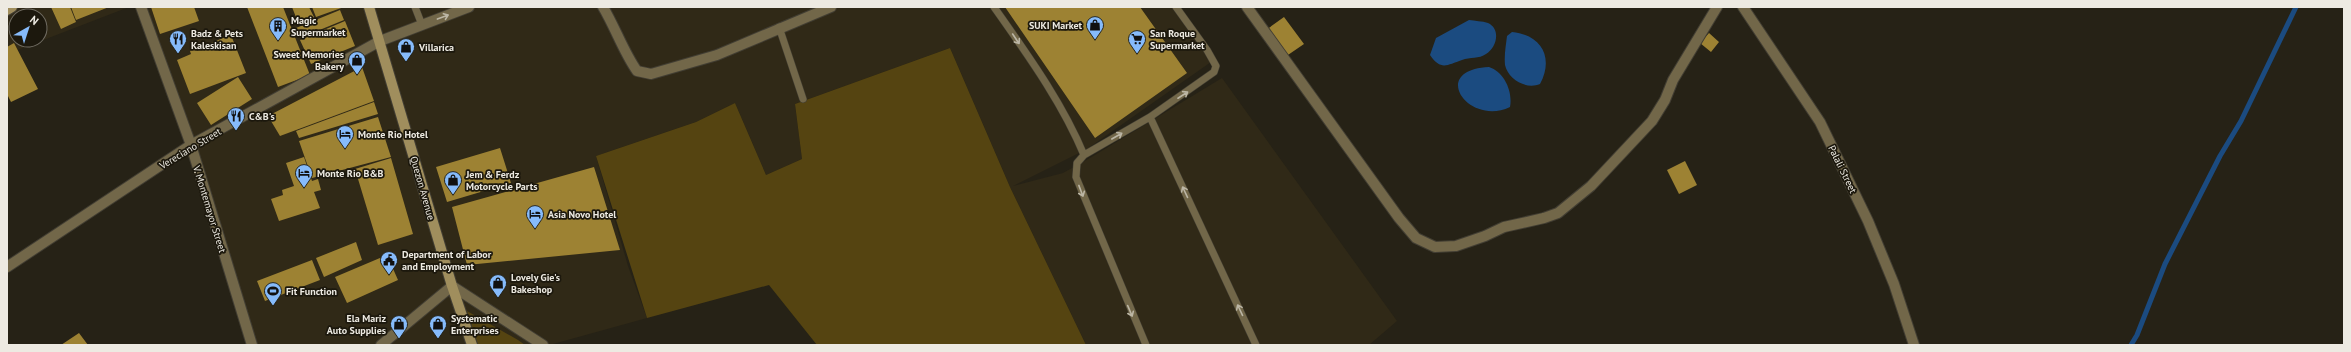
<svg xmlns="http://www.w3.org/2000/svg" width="2351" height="352" viewBox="0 0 2351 352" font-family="'PT Sans',sans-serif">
<rect width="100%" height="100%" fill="#262216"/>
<path fill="#302917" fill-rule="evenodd" d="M7,7H129L7,54ZM16,16H40V40H16Z
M141,7H1172L1211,62L1087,149L1013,186L1063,173L1090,158L1222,78L1397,321L1369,345H1086L1010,187L950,48L795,104L802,159L766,175L735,103L696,122L596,156L628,266L647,318L553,344L554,345H252Z"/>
<path fill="#541" d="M950,48L1010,187L1086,345H817L769,285L647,318L596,156L696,122L735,103L766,175L802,159L795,104Z
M467,311L518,340L525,345H478Z"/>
<path fill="#1b4b80" d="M1469,20C1475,21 1482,21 1488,23C1501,29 1497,47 1486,54C1479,59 1470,57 1462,60C1447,65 1441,71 1430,55L1436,38Z
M1512,32C1542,35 1554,58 1540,84C1526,90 1508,79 1505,65C1504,55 1506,45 1507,36Z
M1489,67C1504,72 1513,91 1510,107C1469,127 1428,70 1489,67Z"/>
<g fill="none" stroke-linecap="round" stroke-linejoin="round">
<path stroke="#1b4b80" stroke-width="5" d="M2131,345L2137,335L2165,264L2220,156L2241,121L2296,7"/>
</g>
<path fill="#9d8233" d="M51,7H70L76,22L61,29Z
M71,7H109L76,20Z
M151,7H194L199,21L160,34Z
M247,7H283L310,75L278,87Z
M292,7H309L315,19L299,25Z
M312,7H344L316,17Z
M1005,7H1140L1187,73L1095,138Z
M340,10L344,20L300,38L296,28Z
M1284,17L1304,44L1285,57L1266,30Z
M345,21L355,46L311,64L300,40Z
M1709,33L1719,42L1711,52L1700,43Z
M231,35L246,73L190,94L177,60L191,54L190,51Z
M14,43L38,89L11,102L7,94V47Z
M362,67L374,101L280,136L268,116Z
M238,77L252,99L211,125L197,103Z
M374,102L378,114L299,138L296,131Z
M378,117L391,157L312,178L299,141Z
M500,148L511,183L447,202L436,167Z
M304,157L312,181L318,179L321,190L314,192L320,208L279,221L271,199L283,195L282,190L294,186L286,163Z
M391,158L413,234L378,245L355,169Z
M1685,161L1697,185L1679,194L1667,170Z
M594,167L620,250L467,265L452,207Z
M356,242L362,260L324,277L316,258Z
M387,255L398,280L347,303L335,277Z
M312,260L320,280L265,301L257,281Z
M79,333L88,345H61Z"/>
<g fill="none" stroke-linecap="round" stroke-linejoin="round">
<g stroke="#423e33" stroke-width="8">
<path id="service" d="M415,7L422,25
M994,7C1027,54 1062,102 1084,155
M779,27L803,99
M1150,117L1256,345
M1146,345L1076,177L1077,163L1084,155L1150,117L1214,72L1216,66L1207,50L1176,7"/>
</g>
<g stroke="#423e33" stroke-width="12">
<path id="minor" d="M603,7C615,27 624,53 637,71L651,74L717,55L831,7
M1247,7L1399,218L1416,238L1435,247L1456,246L1485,236L1504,227L1544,218L1558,213L1591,186L1652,121L1665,100L1673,80L1717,7
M380,41L469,7"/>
</g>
<g stroke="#423e33" stroke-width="12">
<path id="tertiary" d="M141,7L191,145L252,345
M1743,7L1820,122L1868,221L1894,284L1914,345
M7,267L191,145L380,41
M381,345L452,286L543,345"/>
</g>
<g stroke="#423e33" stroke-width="12">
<path id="secondary" d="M369,7L452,286L472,345
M7,10L12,7"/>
</g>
<use href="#service" stroke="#726749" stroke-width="7"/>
<use href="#minor" stroke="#726749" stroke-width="10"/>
<use href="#tertiary" stroke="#726749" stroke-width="10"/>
<use href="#secondary" stroke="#a08e5d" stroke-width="10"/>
</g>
<defs><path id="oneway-shaft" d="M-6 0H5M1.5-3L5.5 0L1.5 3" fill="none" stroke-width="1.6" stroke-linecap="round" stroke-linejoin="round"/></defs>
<g stroke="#bcb6a5">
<use href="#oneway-shaft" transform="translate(443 17) rotate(-20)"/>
<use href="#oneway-shaft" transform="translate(1016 39) rotate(56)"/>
<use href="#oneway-shaft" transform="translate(1183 95) rotate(-33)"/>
<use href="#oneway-shaft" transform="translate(1117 136) rotate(-30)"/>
<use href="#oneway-shaft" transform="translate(1081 191) rotate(69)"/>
<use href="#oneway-shaft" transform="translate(1185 192) rotate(-115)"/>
<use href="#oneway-shaft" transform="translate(1240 310) rotate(-115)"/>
<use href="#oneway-shaft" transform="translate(1130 311) rotate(67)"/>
</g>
<defs>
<g id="shop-pin" transform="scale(0.9)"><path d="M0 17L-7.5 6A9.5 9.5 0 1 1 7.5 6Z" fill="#86bbfb" stroke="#1c180d"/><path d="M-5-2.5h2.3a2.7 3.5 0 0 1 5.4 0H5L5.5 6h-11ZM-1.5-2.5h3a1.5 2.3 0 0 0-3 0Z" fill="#111"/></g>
<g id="building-pin" transform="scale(0.9)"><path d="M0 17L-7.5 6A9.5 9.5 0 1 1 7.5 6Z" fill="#86bbfb" stroke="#1c180d"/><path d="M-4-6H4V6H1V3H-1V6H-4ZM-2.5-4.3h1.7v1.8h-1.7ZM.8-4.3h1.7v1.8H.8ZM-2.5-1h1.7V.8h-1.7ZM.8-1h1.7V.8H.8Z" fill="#111"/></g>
<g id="restaurant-pin" transform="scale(0.9)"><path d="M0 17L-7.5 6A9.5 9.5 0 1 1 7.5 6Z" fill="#86bbfb" stroke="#1c180d"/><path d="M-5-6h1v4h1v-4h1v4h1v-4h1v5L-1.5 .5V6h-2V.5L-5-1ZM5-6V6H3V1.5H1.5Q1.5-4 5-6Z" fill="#111"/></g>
<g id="supermarket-pin" transform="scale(0.9)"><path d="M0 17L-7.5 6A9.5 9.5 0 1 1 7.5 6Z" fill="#86bbfb" stroke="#1c180d"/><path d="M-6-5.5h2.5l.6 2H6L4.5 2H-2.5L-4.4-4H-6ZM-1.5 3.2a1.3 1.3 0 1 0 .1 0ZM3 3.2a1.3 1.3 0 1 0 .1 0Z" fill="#111"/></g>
<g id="hotel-pin" transform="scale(0.9)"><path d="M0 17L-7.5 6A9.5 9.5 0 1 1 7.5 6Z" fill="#86bbfb" stroke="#1c180d"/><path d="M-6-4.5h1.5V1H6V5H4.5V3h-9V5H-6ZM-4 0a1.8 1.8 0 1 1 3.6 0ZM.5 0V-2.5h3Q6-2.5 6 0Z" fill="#111"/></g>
<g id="civic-pin" transform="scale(0.9)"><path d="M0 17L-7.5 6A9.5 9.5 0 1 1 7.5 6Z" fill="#86bbfb" stroke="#1c180d"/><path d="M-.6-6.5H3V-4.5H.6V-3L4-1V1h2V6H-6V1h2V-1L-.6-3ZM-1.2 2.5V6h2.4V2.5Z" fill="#111"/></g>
<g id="stadium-pin" transform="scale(0.9)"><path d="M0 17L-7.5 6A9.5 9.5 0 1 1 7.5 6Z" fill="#86bbfb" stroke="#1c180d"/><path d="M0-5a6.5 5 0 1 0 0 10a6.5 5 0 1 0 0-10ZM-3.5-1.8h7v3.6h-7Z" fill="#111"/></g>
</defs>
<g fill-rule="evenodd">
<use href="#shop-pin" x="1095" y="25"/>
<use href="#building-pin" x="278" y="26"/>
<use href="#restaurant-pin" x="178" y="39"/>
<use href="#supermarket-pin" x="1137" y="39"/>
<use href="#shop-pin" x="406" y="47"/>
<use href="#shop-pin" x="357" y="60"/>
<use href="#restaurant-pin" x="236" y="116"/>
<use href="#hotel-pin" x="345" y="134"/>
<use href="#hotel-pin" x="304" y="173"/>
<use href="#shop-pin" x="453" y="180"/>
<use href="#hotel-pin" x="535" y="214"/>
<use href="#civic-pin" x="389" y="260"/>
<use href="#shop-pin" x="498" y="283"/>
<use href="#stadium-pin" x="273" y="291"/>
<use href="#shop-pin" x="399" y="324"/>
<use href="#shop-pin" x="438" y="324"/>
</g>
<g text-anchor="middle" stroke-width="3.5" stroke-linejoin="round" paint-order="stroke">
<g font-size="10" font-weight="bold" fill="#edeae2" stroke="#1c180d" text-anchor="start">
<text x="291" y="24">Magic<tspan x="291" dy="12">Supermarket</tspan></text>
<text x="1082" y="29" text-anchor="end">SUKI Market</text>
<text x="191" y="37">Badz &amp; Pets<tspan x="191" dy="12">Kaleskisan</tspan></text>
<text x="1150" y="37">San Roque<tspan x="1150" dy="12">Supermarket</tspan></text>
<text x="419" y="51">Villarica</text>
<text x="344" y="58" text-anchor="end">Sweet Memories<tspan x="344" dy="12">Bakery</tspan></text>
<text x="249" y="120">C&amp;B's</text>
<text x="358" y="138">Monte Rio Hotel</text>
<text x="317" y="177">Monte Rio B&amp;B</text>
<text x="466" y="178">Jem &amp; Ferdz<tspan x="466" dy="12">Motorcycle Parts</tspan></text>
<text x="548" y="218">Asia Novo Hotel</text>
<text x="402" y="258">Department of Labor<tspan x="402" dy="12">and Employment</tspan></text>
<text x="511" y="281">Lovely Gie's<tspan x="511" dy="12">Bakeshop</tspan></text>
<text x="286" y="295">Fit Function</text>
<text x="386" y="322" text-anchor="end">Ela Mariz<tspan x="386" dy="12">Auto Supplies</tspan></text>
<text x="451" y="322">Systematic<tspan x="451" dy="12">Enterprises</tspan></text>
</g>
<g font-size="10" fill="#edeae2" stroke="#1c180d">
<text transform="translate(190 148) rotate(-31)" y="4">Vereciano Street</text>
<text transform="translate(1843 169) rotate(64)" y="4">Palali Street</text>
<text transform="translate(423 188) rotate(74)" y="4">Quezon Avenue</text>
<text transform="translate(210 209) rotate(73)" y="4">V. Montemayor Street</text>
</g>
</g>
<rect width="2351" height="352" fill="none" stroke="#edeae2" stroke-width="16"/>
<g transform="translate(28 28) rotate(39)"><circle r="19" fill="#1c180d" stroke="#706c62"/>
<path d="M0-3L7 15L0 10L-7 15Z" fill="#86bbfb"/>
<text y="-6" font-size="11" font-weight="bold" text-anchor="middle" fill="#edeae2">N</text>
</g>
</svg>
